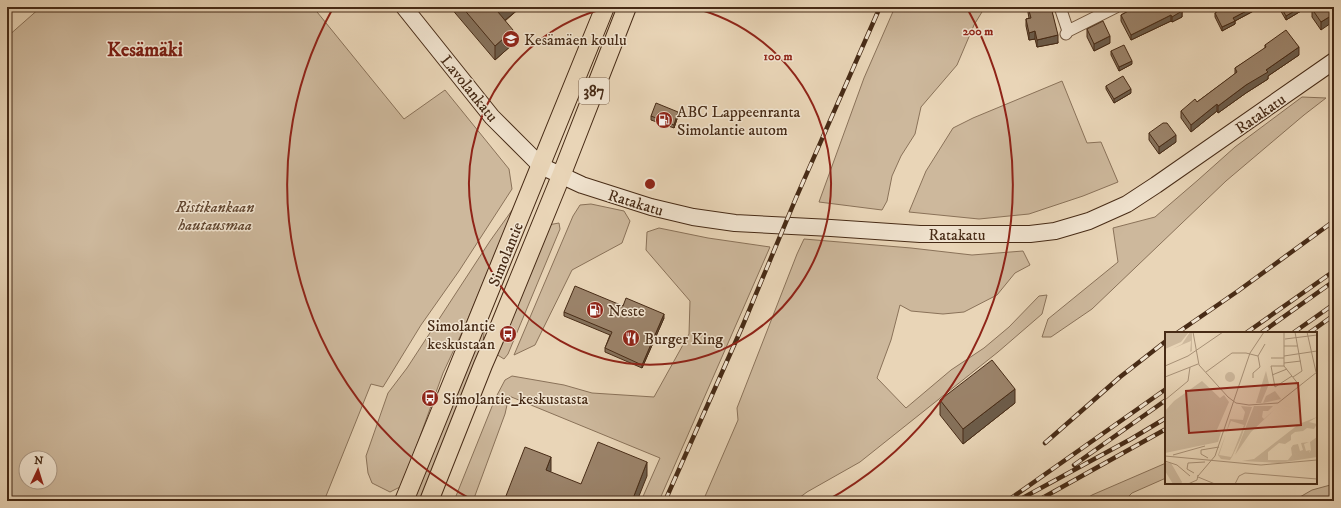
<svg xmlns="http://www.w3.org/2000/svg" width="1341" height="508" viewBox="0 0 1341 508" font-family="'IM FELL DW Pica',serif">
<rect width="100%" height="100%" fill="#e9d5b7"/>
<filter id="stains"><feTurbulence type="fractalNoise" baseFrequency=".005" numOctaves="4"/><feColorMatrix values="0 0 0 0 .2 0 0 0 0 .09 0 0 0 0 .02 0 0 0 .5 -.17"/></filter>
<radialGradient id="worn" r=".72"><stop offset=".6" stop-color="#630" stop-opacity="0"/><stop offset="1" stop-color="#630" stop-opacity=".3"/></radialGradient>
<path fill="#cdb89c" stroke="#8a7259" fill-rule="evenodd" d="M41,7H313L404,119L445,90L509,169L512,189L459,271L421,325L383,387L371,384L324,501H7V37ZM26,458H50V482H26Z
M895,7H985L974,25L957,65L921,107L915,134L901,156L892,176L887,201L882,210L819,202L864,78Z
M1062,81L1087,143L1101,142L1118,182L1083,196L1029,214L979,219L909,212L926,171L953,128L973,118Z
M1302,97L1326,98L1304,115L1226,181L1092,309L1051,337H1042L1048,319L1118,262L1113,228L1155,217L1198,180L1235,147Z
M591,204L624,211L630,221L622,243L572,270L535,345L514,355L573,216L580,205Z
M515,206L465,326L443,373L402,486L390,492L372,483L368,473L366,456L388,393L407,368L490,241Z
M559,223L560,229L508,354L504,359L496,354L548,225Z
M659,228L708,238L770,247L659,501H641L660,458L509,396L505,414L473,501H454L495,399L505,380L512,376L564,385L592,393L654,397L689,334L690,301L646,250L647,232Z
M804,239L911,248L972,255L1023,251L1030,265L1015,273L997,295L964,312L943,314L911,311L900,305L891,340L877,378L906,408L951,370L984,348L1009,327L1039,296L1047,295L1042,314L998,352L860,462L807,492L795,501H703L738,420L737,408L797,254Z
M485,323L483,343L420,501H412Z
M1166,463V478L1132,493L1124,501H1083L1092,495Z
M1334,484V501H1293L1312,490Z"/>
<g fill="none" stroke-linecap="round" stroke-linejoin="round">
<g stroke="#70563e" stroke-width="13">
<path id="minor" d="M1060,7L1068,31L1066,34
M1068,31L1116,7"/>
</g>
<g stroke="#472b16" stroke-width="18">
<path id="secondary" d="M404,7L492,117L541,166L582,185L651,207L693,217L735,223L831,228L920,234H1030L1055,231L1089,221L1127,204L1156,185L1334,61"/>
</g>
<g stroke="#472b16" stroke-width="20">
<path id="primary" d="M404,501L605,7
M429,501L483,365L496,335L561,176L627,7"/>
</g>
<use href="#minor" stroke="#f1e4d0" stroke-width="11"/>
<use href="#secondary" stroke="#f1e4d0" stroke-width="16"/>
<use href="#primary" stroke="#e9d5b7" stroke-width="18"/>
<g stroke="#472b16" stroke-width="4.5">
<path id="rail" d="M1177,333L1238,291L1334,221
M1246,333L1334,271
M1261,333L1334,281
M1293,333L1334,304
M1309,333L1334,315
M1045,443L1120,377L1166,341
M1074,465L1166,400
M665,501L743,325L796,198L880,7
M1007,501L1166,389
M1017,501L1131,439L1166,418
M1037,501L1166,429"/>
</g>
<use href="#rail" stroke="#f1e4d0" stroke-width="3" stroke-dasharray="9" stroke-linecap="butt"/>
</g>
<path fill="#85715b" stroke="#472b16" d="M450,7H521L505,21L513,44L495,60Z
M1027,7H1051L1058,43L1037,47L1035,39L1029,40L1026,26V19L1029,18Z
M1136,7H1192L1182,12V17L1172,22L1171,21L1131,40L1121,21V15Z
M1234,7H1261L1235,21V24L1222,31L1215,17V13L1227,10Z
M1279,7H1301V11L1286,20L1279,8Z
M1330,7L1321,30L1312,17V9Z
M1087,29L1110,43L1094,51L1087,37Z
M1265,45L1299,55L1268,76V79L1246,93L1218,113L1217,111L1191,132L1181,118V111L1197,102L1235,74V68L1265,49Z
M1111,51L1132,64L1119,71L1111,55Z
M1106,86L1131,93L1114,103L1106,89Z
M651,116H678L674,128L651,120Z
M1149,133L1176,142L1159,154L1149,140Z
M623,306L664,318L642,368L605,352V348L610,335L564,316V312Z
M940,400L1015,403L963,444L940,415Z"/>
<path fill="#6c5c4a" stroke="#472b16" d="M504,7H521L498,26V12Z
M1180,7H1192L1182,12V17L1172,22V17Z
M1254,7H1261L1233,22V18Z
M1301,7V11L1286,20V16Z
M1334,14V21L1321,30V22Z
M1171,15V21L1131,40V35Z
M1235,21V24L1222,31V27Z
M513,30V44L495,60V46Z
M1035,31V39L1029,40V33Z
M1058,35V43L1037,47V40Z
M1110,36V43L1094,51V44Z
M1299,47V55L1268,76V79L1246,93L1218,113V106L1266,70Z
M1132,61V64L1119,71V67Z
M1131,89V93L1114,103V99Z
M1217,104V111L1191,132V125Z
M678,112V116L674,128V125Z
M1176,135V142L1159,154V147Z
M664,314V318L642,368V365Z
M1015,389V403L963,444V429Z
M551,457V471L546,484V470Z
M647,462V476L637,501H632Z"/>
<path fill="#9b836a" stroke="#472b16" d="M462,7H504L498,12L513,30L495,46Z
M1028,7H1051L1058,35L1037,40L1035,31L1029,33L1026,19L1031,18Z
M1136,7H1181H1180L1182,11L1172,17L1171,15L1131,35L1121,15Z
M1225,7L1227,10L1234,7H1254L1233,18L1235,21L1222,27L1215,13Z
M1281,7H1301L1286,16Z
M1315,7H1330L1334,14L1321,22L1312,9Z
M1103,21L1110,36L1094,44L1087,29Z
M1286,30L1299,47L1266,70L1268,72L1246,85L1218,106L1217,104L1191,125L1181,111L1195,99L1197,102L1237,72L1235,68L1266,47L1265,45Z
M1124,45L1132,61L1119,67L1111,51Z
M1123,76L1131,89L1114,99L1106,86Z
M656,103L678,112L674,125L651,116Z
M1163,123H1167L1176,135L1159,147L1149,133Z
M575,286L623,306L626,298L664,314L642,365L605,348L612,332L564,312Z
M992,360L1015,389L963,429L940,400Z
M598,442L647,462L632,501H504L525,447L551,457L546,470L581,484Z"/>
<g fill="none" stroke="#8f2418" stroke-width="2">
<path d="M689 7A181 181 0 1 1 611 7"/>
<path d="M474 501A362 362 0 0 1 333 8M967 8A362 362 0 0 1 826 501"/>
</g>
<defs>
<g id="school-disc" transform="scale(0.9)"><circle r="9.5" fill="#8f2418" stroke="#f1e4d0"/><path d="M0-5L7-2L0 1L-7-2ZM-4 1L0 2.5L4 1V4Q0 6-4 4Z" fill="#fff"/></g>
<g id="fuel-disc" transform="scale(0.9)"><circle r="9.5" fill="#8f2418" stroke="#f1e4d0"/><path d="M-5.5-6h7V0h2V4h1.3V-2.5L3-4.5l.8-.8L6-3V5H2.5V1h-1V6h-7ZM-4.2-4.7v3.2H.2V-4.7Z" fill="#fff"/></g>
<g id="bus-disc" transform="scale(0.9)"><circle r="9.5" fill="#8f2418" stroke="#f1e4d0"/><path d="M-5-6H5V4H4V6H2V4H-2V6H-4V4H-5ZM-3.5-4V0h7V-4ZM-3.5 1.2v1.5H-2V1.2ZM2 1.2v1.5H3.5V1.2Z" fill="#fff"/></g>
<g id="restaurant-disc" transform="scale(0.9)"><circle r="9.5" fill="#8f2418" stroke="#f1e4d0"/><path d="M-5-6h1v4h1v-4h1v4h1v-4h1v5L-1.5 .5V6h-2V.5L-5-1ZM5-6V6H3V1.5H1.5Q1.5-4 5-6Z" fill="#fff"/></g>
</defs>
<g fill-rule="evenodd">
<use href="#school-disc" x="511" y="39"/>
<use href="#fuel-disc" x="664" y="120"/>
<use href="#fuel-disc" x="595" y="310"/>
<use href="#bus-disc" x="508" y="334"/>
<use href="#restaurant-disc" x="631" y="338"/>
<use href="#bus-disc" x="430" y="398"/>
</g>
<g text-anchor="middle" stroke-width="3" stroke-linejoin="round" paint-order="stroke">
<rect fill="#f1e4d0" stroke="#7a624e" stroke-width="1" x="579" y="78" width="30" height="26" rx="3"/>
<g font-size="15" font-weight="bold" fill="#472b16">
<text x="594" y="96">387</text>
</g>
<g font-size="16" fill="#472b16" stroke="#f1e4d0" text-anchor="start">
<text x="524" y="45">Kesämäen koulu</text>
<text x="677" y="117">ABC Lappeenranta<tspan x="677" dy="18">Simolantie autom</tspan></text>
<text x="608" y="316">Neste</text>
<text x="495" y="331" text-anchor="end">Simolantie<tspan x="495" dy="18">keskustaan</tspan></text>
<text x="644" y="344">Burger King</text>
<text x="443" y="404">Simolantie_keskustasta</text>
</g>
<g font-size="16" fill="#472b16" stroke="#f1e4d0">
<text transform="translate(470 88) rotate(51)" y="6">Lavolankatu</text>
<text transform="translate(1260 113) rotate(-35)" y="6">Ratakatu</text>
<text transform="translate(636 202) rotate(17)" y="6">Ratakatu</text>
<text x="957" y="240">Ratakatu</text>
<text transform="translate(505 254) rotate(-68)" y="6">Simolantie</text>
</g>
<g font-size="16" font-style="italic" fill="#624731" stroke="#f1e4d0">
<text x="215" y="212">Ristikankaan<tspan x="215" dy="18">hautausmaa</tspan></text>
</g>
<g font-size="20" font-weight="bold" fill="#7a1f14" stroke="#f1e4d0">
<text x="145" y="56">Kesämäki</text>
</g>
</g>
<g transform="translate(1165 332)">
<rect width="152" height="152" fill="#e9d5b7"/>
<path d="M0,0H24L16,10L0,17ZM25,0H27V19L25,20L26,9L7,17L17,12ZM101,39L104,52L96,71H91ZM60 45a5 5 0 1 1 10 0a5 5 0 1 1-10 0ZM37,49L55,66L59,63L64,70L51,100H56L53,110L0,121V79L9,69ZM110,59L116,67L98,71L101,64ZM76,74L87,75L76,106L67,125L65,128L56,127L53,123L61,102L54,123L66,125L68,121L79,93L66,89L61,101L65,87L78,88L80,80ZM89,74H108L103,79H98L97,85L99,87L110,77L86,100L70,123ZM152,85L144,90L152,92L149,97L142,96L138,99L130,100L126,103V108L120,112L114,111L103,120V128H123L127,123L126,116L128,113L133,112L135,119L138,118L136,111L144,110L139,112L141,119L145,118L144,121L146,118L145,110L152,105V125L114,131L77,129L89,127L134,92ZM0,130L6,131L17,150L16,152H8L0,139Z" fill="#cdb89c"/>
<path fill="none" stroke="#a89177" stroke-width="1" d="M28,0L34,33L63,65L71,71L84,73L113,71L152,40M119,0V34L134,53M142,0L151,40M120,7L152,3M119,14H132M93,24L100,12M119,24L152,19M106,26H119M119,31L136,29M0,34L23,24L58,0M41,40L67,21H81L93,24L95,35L88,41V46M107,43L122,37M0,45L33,32M128,45L137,39L130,0M110,55L106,34H119M110,55L127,44M0,68L23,49L25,35M8,123L40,114M0,124L96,133L152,128M43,126L36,122V118L54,115M0,129L12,133L25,144M29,141L22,137L23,131L40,130M33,144L50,124L85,21L99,0M33,145L50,152M23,152L32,148L33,143M70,152L74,144L80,141L152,147"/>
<path fill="#8f2418" fill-opacity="0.15" stroke="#8f2418" stroke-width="2" d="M133,51L136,93L24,101L21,59Z"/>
<rect width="152" height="152" fill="none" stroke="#472b16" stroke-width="2"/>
</g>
<circle cx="650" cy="184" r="6" fill="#8f2418" stroke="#f1e4d0" stroke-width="2"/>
<g font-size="12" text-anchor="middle" font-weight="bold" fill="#8f2418" stroke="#f1e4d0" stroke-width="3" stroke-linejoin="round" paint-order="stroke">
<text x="978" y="35">200 m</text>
<text x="778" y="60">100 m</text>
</g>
<rect width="1341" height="508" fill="none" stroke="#e9d5b7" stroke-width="24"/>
<rect x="8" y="8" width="1325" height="492" fill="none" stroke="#472b16" stroke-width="2"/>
<rect x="12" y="12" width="1317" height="484" fill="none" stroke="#472b16"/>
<g transform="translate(38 470) rotate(4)"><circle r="19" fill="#f1e4d0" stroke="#ad9a86"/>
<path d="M0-3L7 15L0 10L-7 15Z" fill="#8f2418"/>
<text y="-6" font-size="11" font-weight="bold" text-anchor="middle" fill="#472b16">N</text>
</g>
<rect width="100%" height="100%" filter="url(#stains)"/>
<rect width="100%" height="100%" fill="url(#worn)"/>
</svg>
